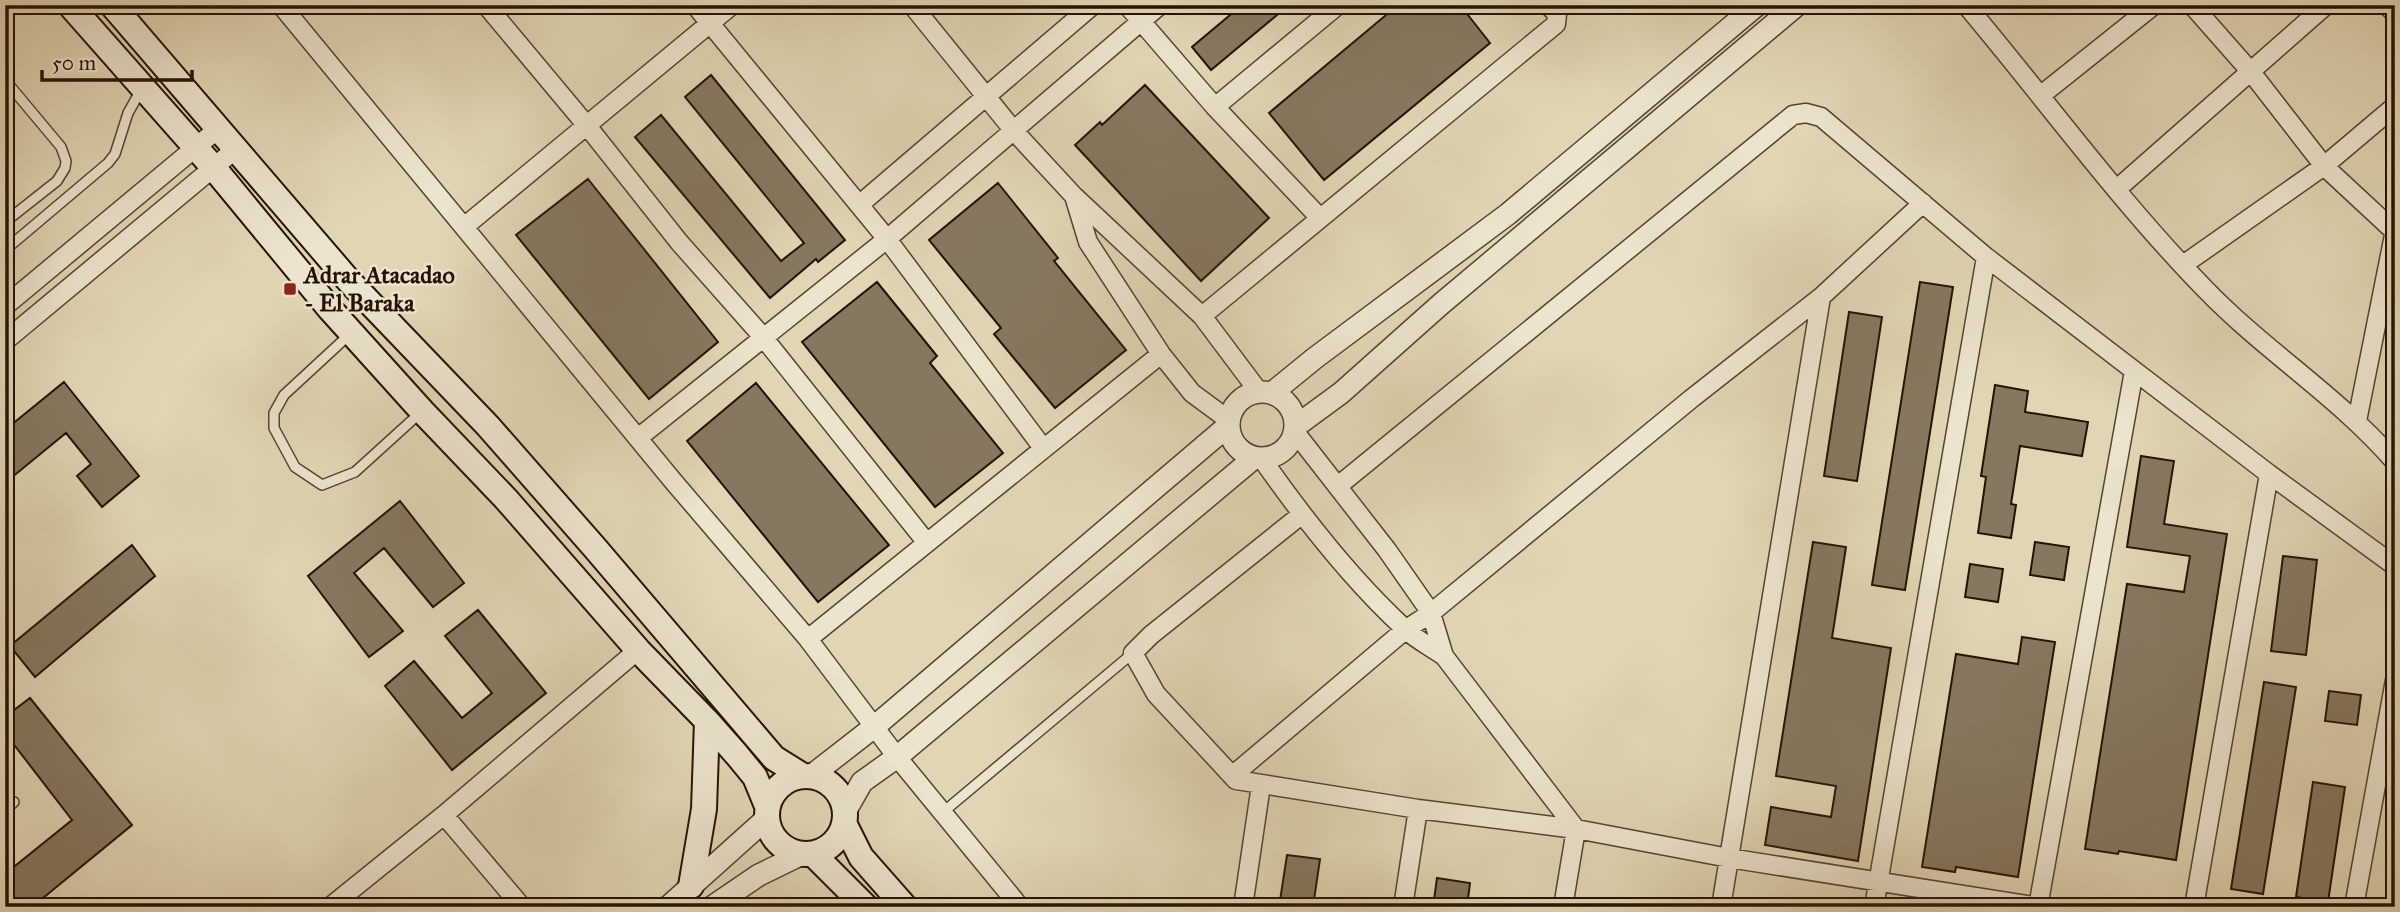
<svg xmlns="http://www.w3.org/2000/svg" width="2400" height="912" viewBox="0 0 2400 912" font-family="'IM FELL Great Primer',serif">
<rect width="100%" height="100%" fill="#e1d6b4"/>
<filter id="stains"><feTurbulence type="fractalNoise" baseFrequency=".00286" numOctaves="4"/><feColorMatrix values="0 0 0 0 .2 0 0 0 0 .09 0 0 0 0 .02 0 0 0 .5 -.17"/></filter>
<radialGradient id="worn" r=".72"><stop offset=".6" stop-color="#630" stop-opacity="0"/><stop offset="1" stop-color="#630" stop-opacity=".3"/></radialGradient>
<path fill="#867860" stroke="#241305" stroke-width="2" d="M1242,5H1289L1211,70L1192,47Z
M1398,5H1460L1490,43L1324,180L1269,113Z
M711,75L845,240L818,262L816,259L770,298L635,137L661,115L781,261L804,243L685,97Z
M1145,85L1269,218L1201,281L1075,145L1100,122L1102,125Z
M588,179L718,342L649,399L516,235Z
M998,183L1058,258L1054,261L1126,350L1055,408L994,334L1001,328L929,240Z
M877,282L937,356L930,363L1003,453L935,507L802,342Z
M1920,282L1953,287L1905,590L1872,585Z
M1849,312L1882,317L1857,481L1824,476Z
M64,382L139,476L102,507L77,476L91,464L66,433L5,483V430Z
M756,383L889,545L818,602L687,441Z
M1995,385L2028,391L2025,412L2088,422L2082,456L2020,446L2011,504L2016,505L2011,538L1978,533L1986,477L1981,476Z
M2141,456L2174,461L2164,524L2227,534L2176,860L2119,851L2118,854L2085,849L2127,584L2184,592L2190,556L2127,547Z
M400,501L464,583L433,607L384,548L354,573L403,631L369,657L308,576Z
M1813,542L1846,547L1832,638L1891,648L1858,861L1765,845L1771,807L1831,817L1836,786L1776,776Z
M2035,542L2069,547L2064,580L2030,575Z
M132,545L155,576L35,677L10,646Z
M2283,556L2317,560L2306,655L2271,651Z
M1970,564L2003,569L1998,602L1965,597Z
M478,610L546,693L452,770L385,686L414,661L462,718L492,693L445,636Z
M2022,637L2055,642L2018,877L1956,867L1955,872L1922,867L1956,654L2018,664Z
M2264,682L2296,687L2263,894L2231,889Z
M2329,691L2361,695L2357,725L2325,721Z
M30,698L132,825L32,907H5V874L72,820L5,733V717Z
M2313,782L2345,787L2328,902L2296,897Z
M1287,855L1320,859L1313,907H1279Z
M1437,878L1470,883L1467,907H1433Z"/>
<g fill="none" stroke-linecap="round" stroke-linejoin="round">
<g stroke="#534431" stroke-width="12">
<path id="service" d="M5,80L61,147L66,161L65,168L57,181L5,222
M5,250L108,163L115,154L128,113L141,90
M350,334L284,395L274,413V428L295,467L322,485L355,472L420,413
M5,810L14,802
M942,813L1133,653"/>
</g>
<g stroke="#534431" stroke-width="21">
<path id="minor" d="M281,5L673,481L808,639L897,757L1020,907
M486,5L588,127L679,242L763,337L927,543
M695,5L887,239L1043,448
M912,5L1014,131L1074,196L1202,316L1259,392
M1127,5L1215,107L1320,218
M1966,5C2046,100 2119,201 2206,290C2265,351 2339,397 2395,462
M2192,5L2251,72L2324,166L2395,232
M2386,5L2395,13
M2040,96L2154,5
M1215,107L1338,5
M2117,189L2326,5
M1074,196L1088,242L1161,354L1192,393L1230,421
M859,205L1093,5
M464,227L732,5
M2183,265L2324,166L2395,106
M5,306L219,128
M1202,316L1556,24L1557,14L1548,5
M5,341L237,148
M2357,421L2395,230
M1295,432L1387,550L1431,613L1444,656L1576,829L1563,907
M638,438L887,239L1160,5
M1262,459C1304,519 1350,578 1404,628C1415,639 1431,647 1444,656
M1338,486L1793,115L1806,113L1821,117L1986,257L2269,474L2395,566
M1301,515L1151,635L1133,653L1156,694L1236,780L1418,809L1576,829L1729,858L2039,907
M808,639L1161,354
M1232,776L1405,630L1431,613L1691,399L1821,297L1923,203
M444,815L522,907
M330,907L444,815L638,650
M1243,907L1261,785
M1403,907L1418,809
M1721,907L1821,297
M1874,907L1986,257
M2038,907L2134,371
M2194,907L2269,474
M2354,907L2395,680"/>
</g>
<g stroke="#534431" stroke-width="24">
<path id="tertiary" d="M1229 425a33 33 0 1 1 66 0a33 33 0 1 1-66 0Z
M1272,393L1315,358L1508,214L1757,5
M1296,426L1341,393L1441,304L1797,5
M811,776L874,727L1229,425
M845,812L862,782L897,757L1254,458
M668,907L766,819
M712,907L759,875L800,855"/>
</g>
<g stroke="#241305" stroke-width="28">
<path id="secondary" d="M70,5L213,167L330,309L422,411L506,499L638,650L707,721L737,755L755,777L767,806
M112,5L349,281L488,426L595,548L774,758L803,776
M767 815a39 39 0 1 1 78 0a39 39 0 1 1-78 0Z
M844,823L861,857L905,907
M813,854L866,907
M691,886L704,809L707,721"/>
</g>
<use href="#service" stroke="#ece4ce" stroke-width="9"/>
<use href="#minor" stroke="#ece4ce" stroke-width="18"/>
<use href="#tertiary" stroke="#ece4ce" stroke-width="21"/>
<use href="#secondary" stroke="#ece4ce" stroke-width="24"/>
</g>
<rect fill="#8f2418" stroke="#ece4ce" stroke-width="2.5" x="283" y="282" width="14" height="14" rx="3.5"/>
<g text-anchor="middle" stroke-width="5" stroke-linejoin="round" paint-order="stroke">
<g font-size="24" font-weight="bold" fill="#241305" stroke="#ece4ce" text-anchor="start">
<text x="304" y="283">Adrar Atacadao<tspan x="304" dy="28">- El Baraka</tspan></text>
</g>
</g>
<rect width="2400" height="912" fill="none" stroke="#e1d6b4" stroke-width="28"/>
<rect x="7" y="7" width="2386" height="898" fill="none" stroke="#241305" stroke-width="3.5"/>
<rect x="14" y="14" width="2372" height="884" fill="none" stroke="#241305" stroke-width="2"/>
<path d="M42 70v10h150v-10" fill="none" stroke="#241305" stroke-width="3.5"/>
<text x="52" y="70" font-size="21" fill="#241305" stroke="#ece4ce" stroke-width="5" paint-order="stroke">50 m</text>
<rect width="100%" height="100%" filter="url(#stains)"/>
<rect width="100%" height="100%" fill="url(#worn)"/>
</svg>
